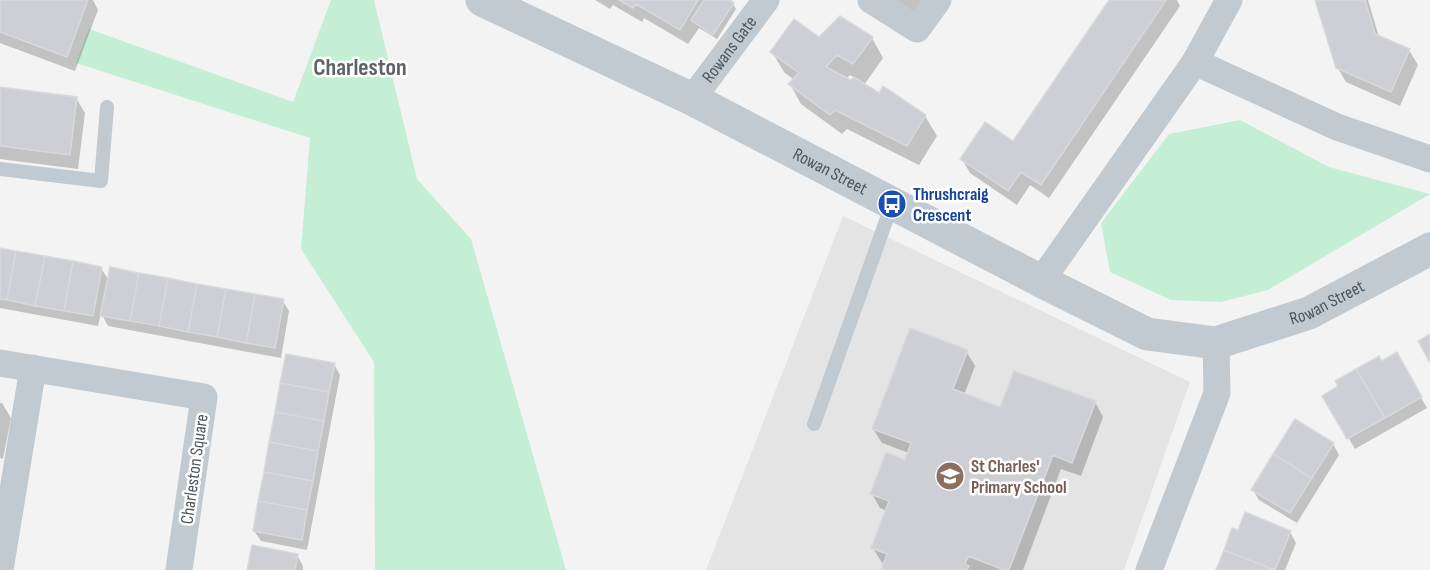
<svg xmlns="http://www.w3.org/2000/svg" width="1430" height="570" viewBox="0 0 1430 570" font-family="'Sofia Sans Condensed',sans-serif">
<rect width="100%" height="100%" fill="#f4f3f3"/>
<path fill="#e5e4e4" d="M843,216L1190,382L1124,570H706Z"/>
<path fill="#c4efd4" d="M331,0H374L417,179L471,239L566,570H375L374,362L301,249L310,138L76,63L89,29L293,102Z
M1240,120L1329,167L1430,194L1268,290L1221,302L1171,300L1110,272L1101,223L1169,134Z"/>
<path fill="#0003" fill-rule="evenodd" d="M0,0H93L98,10L75,71L0,43Z
M595,0H727L733,4L736,9L717,39L699,28L688,44L644,18L642,22L613,5L610,9Z
M881,0H933L916,25Z
M1111,0H1177L1180,6L1049,198L1030,185L1017,205L970,173L962,159L1013,143Z
M1317,0H1368L1379,37L1409,50L1418,65L1400,106L1346,82L1337,67Z
M872,38L883,58L864,85L880,95L883,88L925,116L937,136L919,165L847,129L842,134L801,104L790,84L794,80L784,72L772,52L820,39ZM850,75L855,78L851,81L846,79Z
M0,88L76,98L85,113L78,169L0,159Z
M0,249L101,268L109,281L283,301L289,311L281,358L108,326L101,313L98,326L0,308Z
M966,351L975,366L964,395L1001,409L1095,402L1103,417L1081,476L1061,469L1023,570H883L885,564L882,563L873,548L887,511L880,508L872,494L906,462L909,453L882,443L873,429Z
M1396,355L1427,408L1355,449L1324,396Z
M334,364L340,375L307,550L261,541L254,531Z
M0,403H2L11,418L3,459L0,458Z
M1333,444L1339,455L1297,523L1259,500L1253,490Z
M1233,530L1290,532L1296,543L1285,570H1217Z
M297,555L303,566V570H249Z"/>
<path fill="#cdcfd4" stroke="#d7d9dd" stroke-width="1.5" d="M0,0H88L67,57L0,32Z
M619,0H698L680,30L636,4L633,8Z
M704,0H730L734,3L713,35L691,20Z
M1109,0H1166L1041,185L1021,172L1008,191L960,159L985,122L1013,141Z
M1315,0H1365L1375,34L1410,49L1391,92L1336,68Z
M840,16L873,37L853,64L837,55L826,67L851,80L854,77L879,93L883,86L926,115L907,146L835,110L830,115L788,84L799,73L770,52L794,19L819,37Z
M0,87L77,97L70,155L0,146Z
M0,248L16,251L7,300L0,299Z
M16,251L45,256L35,306L7,300Z
M45,256L73,261L64,311L35,306Z
M73,261L102,267L93,316L64,311Z
M110,267L139,273L130,321L100,316Z
M139,273L168,278L159,326L130,321Z
M168,278L197,284L188,332L159,326Z
M197,284L226,289L217,337L188,332Z
M226,289L255,294L246,343L217,337Z
M255,294L284,299L275,348L246,343Z
M910,328L968,350L953,389L1000,407L1014,371L1096,401L1072,463L1053,455L1009,570H1004L968,556L965,564L969,566L967,570H881L887,554L871,548L889,501L870,494L886,452L905,460L911,443L872,429Z
M1430,334V363L1418,341Z
M1397,352L1422,397L1385,418L1356,369L1379,356L1382,361Z
M286,354L335,363L329,392L280,383Z
M1356,369L1385,418L1347,439L1322,396L1338,386L1335,381Z
M280,383L329,392L324,421L275,412Z
M275,412L324,421L318,451L269,442Z
M1295,419L1334,443L1312,478L1273,454Z
M269,442L318,451L313,481L264,472Z
M1273,454L1312,478L1290,513L1251,490Z
M264,472L313,481L307,510L258,501Z
M258,501L307,510L302,540L253,531Z
M1245,512L1291,531L1275,570L1224,550L1232,528L1238,530Z
M252,545L298,554L295,570H247Z
M1224,550L1274,570H1216Z"/>
<g fill="none" stroke-linecap="round" stroke-linejoin="round">
<path stroke="#c1cad0" stroke-width="14" d="M0,169L101,181L107,107
M814,424L892,204"/>
<g stroke="#c1cad0" stroke-width="27">
<path d="M871,0L917,29L938,0"/>
<path d="M1195,62L1337,127L1430,159"/>
<path id="s1" d="M692,99L766,0"/>
<path d="M1041,281L1195,62L1229,0"/>
<path d="M0,363L204,397L179,570"/>
<path d="M0,570L33,368"/>
<path d="M1149,570L1217,393L1216,343"/>
</g>
<path stroke="#c1cad0" stroke-width="33" id="s2" d="M482,0L692,99L1041,281L1147,334L1216,343L1309,313L1430,249"/>
</g>
<defs>
<g id="bus-disc" transform="scale(1.5)"><circle r="9.5" fill="#1a4fb4" stroke="#fff"/><path d="M-5-6H5V4H4V6H2V4H-2V6H-4V4H-5ZM-3.5-4V0h7V-4ZM-3.5 1.2v1.5H-2V1.2ZM2 1.2v1.5H3.5V1.2Z" fill="#fff"/></g>
<g id="school-disc" transform="scale(1.5)"><circle r="9.5" fill="#8d6e63" stroke="#fff"/><path d="M0-5L7-2L0 1L-7-2ZM-4 1L0 2.5L4 1V4Q0 6-4 4Z" fill="#fff"/></g>
</defs>
<g fill-rule="evenodd">
<use href="#bus-disc" x="892" y="204"/>
<use href="#school-disc" x="950" y="476"/>
</g>
<g text-anchor="middle" stroke-width="5" stroke-linejoin="round" paint-order="stroke">
<g font-size="18" fill="#4b565f" stroke="#fff">
<text dy="6" stroke="none"><textPath href="#s1" startOffset="62">Rowans Gate</textPath></text>
<text dy="6" stroke="none"><textPath href="#s2" startOffset="388">Rowan Street</textPath></text>
<text dy="6" stroke="none"><textPath href="#s2" startOffset="932">Rowan Street</textPath></text>
<text transform="translate(194 469) rotate(-82)" y="6">Charleston Square</text>
</g>
<g font-size="18" font-weight="bold" fill="#164399" stroke="#fff" text-anchor="start">
<text x="913" y="200">Thrushcraig<tspan x="913" dy="21">Crescent</tspan></text>
</g>
<g font-size="18" font-weight="bold" fill="#785e54" stroke="#fff" text-anchor="start">
<text x="971" y="472">St Charles'<tspan x="971" dy="21">Primary School</tspan></text>
</g>
<g font-size="24" font-weight="bold" fill="#5f6367" stroke="#fff">
<text x="360" y="75">Charleston</text>
</g>
</g>
</svg>
